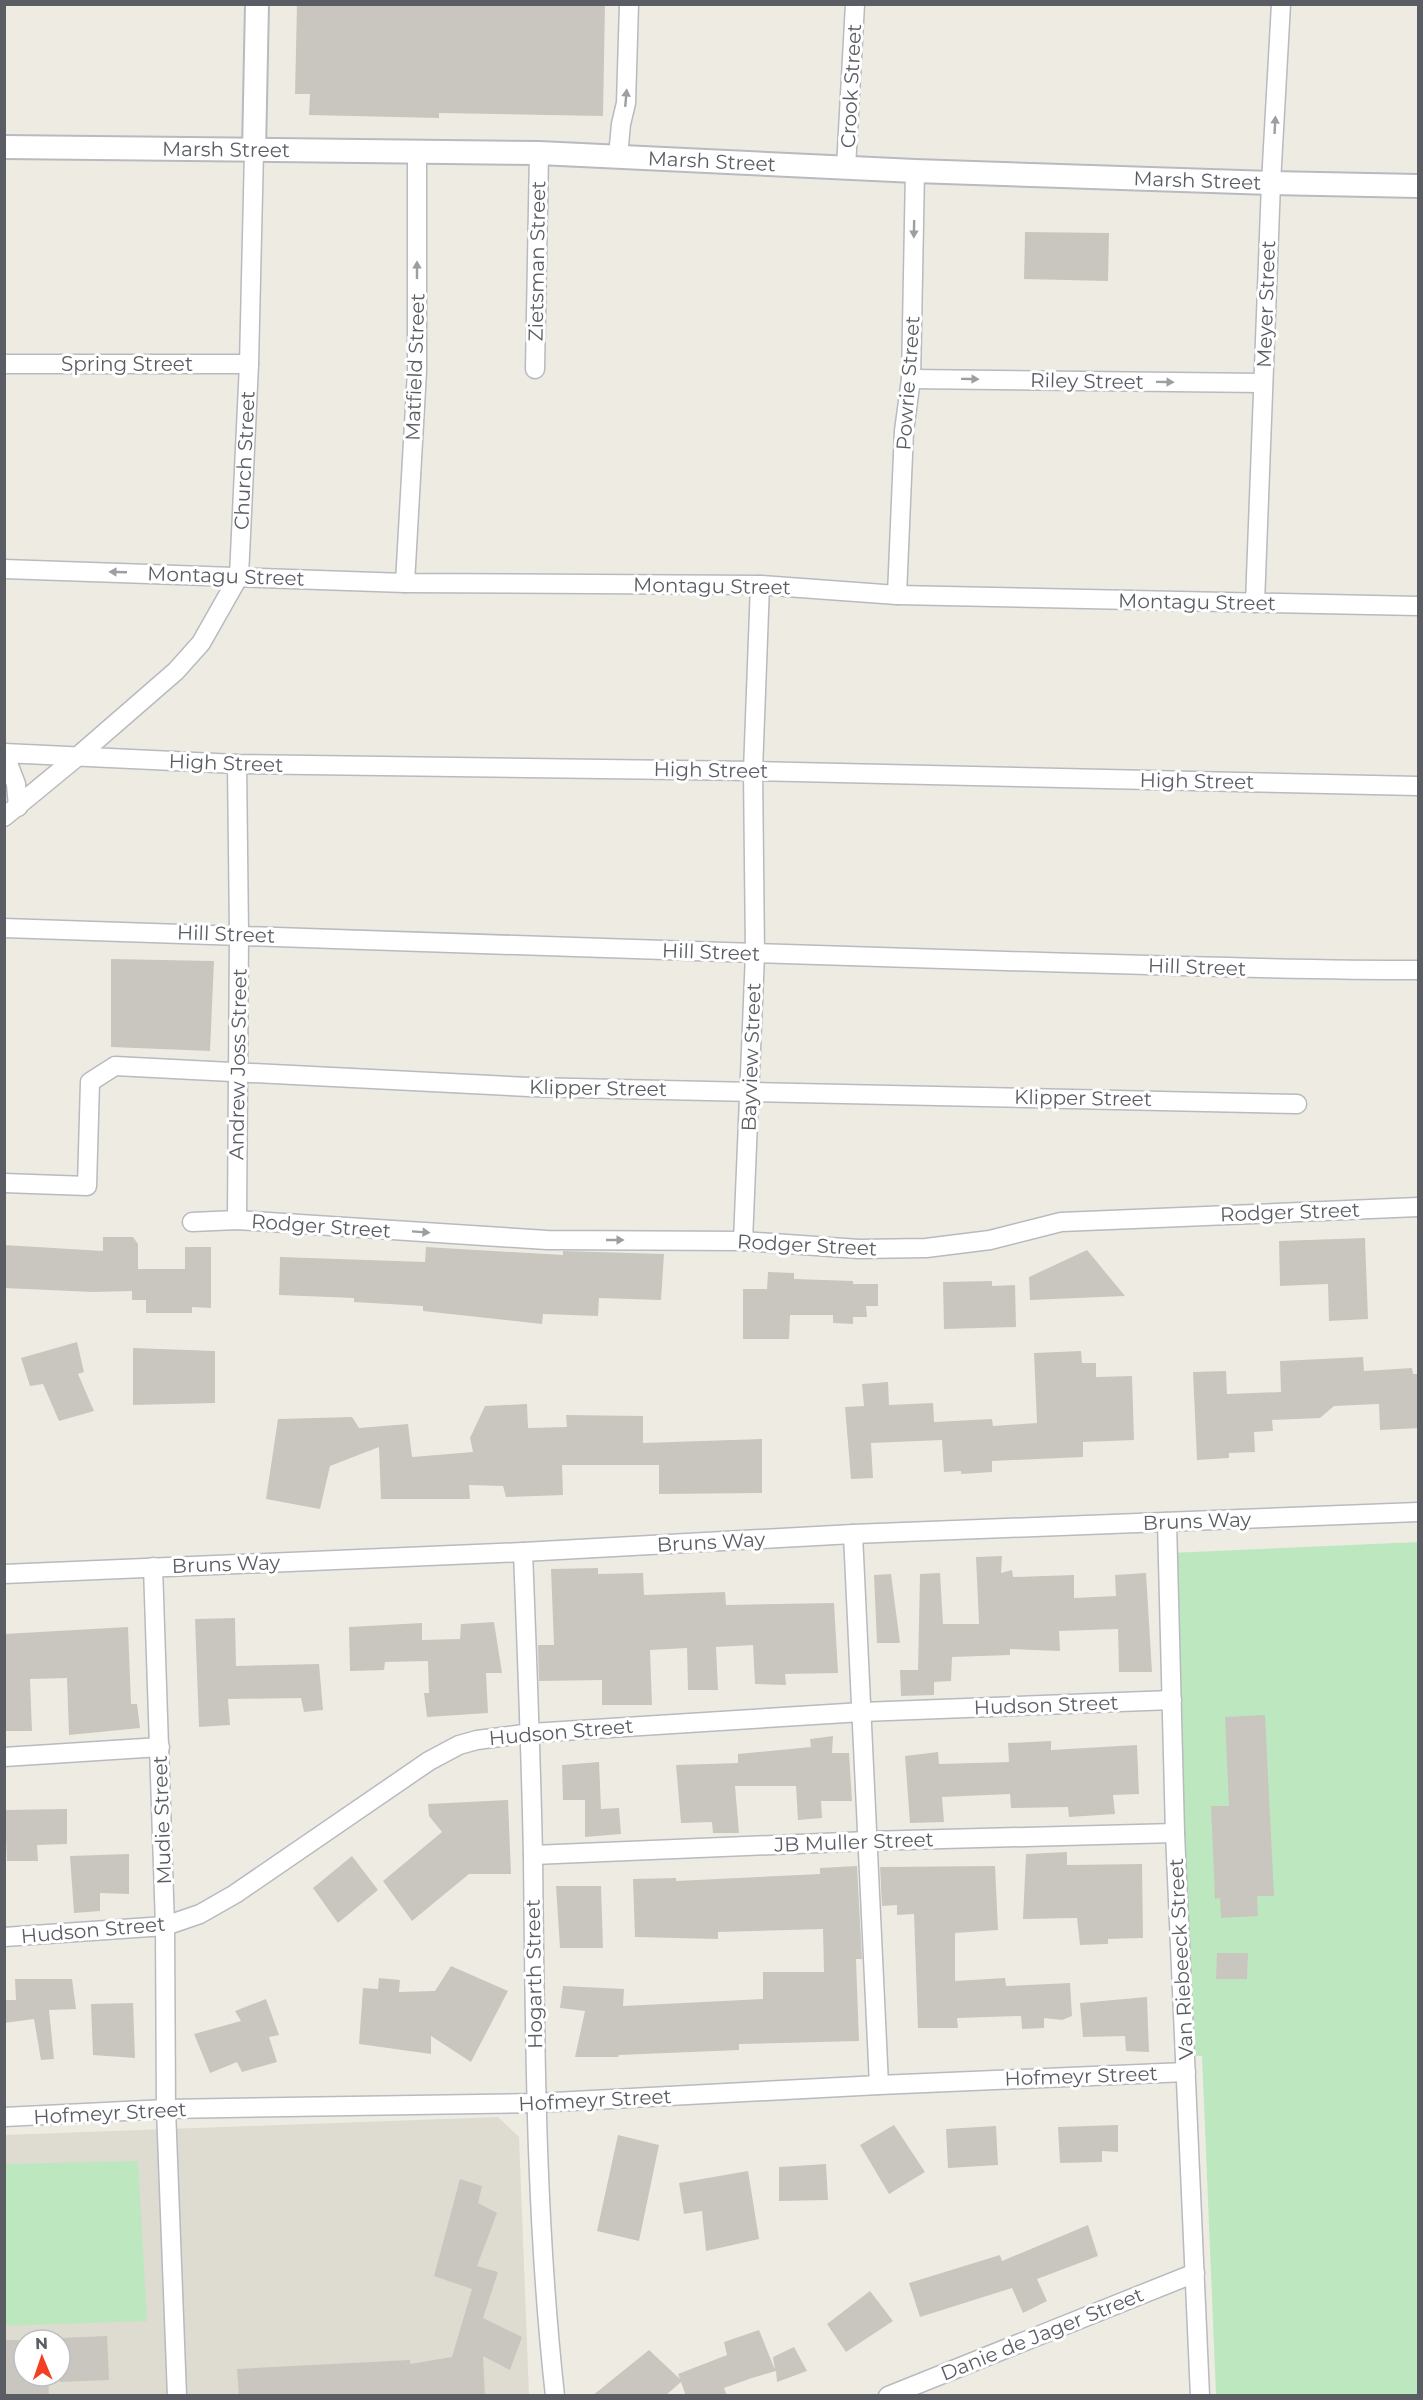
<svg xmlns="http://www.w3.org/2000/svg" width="1423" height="2400" viewBox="0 0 1423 2400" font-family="Montserrat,sans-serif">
<rect width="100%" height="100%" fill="#eeece2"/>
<path fill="#dedbd1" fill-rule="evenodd" d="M498,2117L519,2137L529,2395H5L4,2135ZM24,2340H60V2376H24Z"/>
<path fill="#bde8bf" d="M1418,1542V2395H1216L1202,2056L1188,2055L1169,1553Z
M138,2161L147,2321L5,2326V2164Z"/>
<path fill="#c9c6bf" d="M297,4H605L603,116L439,113V118L309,115L310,94H295Z
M1025,232L1109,233L1108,281L1024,279Z
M111,959L214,961L210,1051L111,1047Z
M103,1237H133L138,1244V1269H185V1247H211V1308L192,1307V1313H146V1300H132V1291L93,1292L4,1288V1245L103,1251Z
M1365,1238L1368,1319L1329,1321L1328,1284L1280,1286L1279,1241Z
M426,1247L563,1255V1251L664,1254L661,1300L599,1298L598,1316L543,1314L542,1324L423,1311V1306L354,1302V1298L279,1295L280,1257L425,1262Z
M1087,1250L1125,1296L1030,1300L1029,1277Z
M768,1272L794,1273V1279L853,1281V1284H878V1306H866L867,1317H853V1324L833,1323V1315H790L789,1339H743V1289H767Z
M992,1281V1286L1015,1285L1016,1327L944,1329L943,1282Z
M77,1342L84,1372L78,1374L94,1411L59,1421L43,1384L30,1386L21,1358Z
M133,1348L215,1351V1403L133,1405Z
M1081,1351L1082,1363H1096V1377L1132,1376L1134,1440L1083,1442V1457L992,1461V1472L961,1474V1471L944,1472L942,1440L871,1443L873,1478L851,1479L845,1407L864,1406L862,1384L888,1382L889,1405L933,1403L934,1422L992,1419L993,1426L1037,1423L1034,1353Z
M1363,1357L1364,1371L1412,1368L1413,1374H1419V1428L1380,1430L1379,1404L1334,1406L1320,1418L1272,1420L1273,1431L1254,1432L1255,1452L1229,1453V1458L1197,1460L1193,1372L1226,1371L1227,1394L1281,1392L1280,1361Z
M527,1404L528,1428L567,1427L566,1415L643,1416V1443L762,1439V1493L659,1494V1465H562L563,1495L506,1497L503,1486L469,1485L470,1499H381L379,1447L330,1466L320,1509L266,1499L278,1419L352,1417L359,1428L408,1424L412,1457L473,1452L470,1438L485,1406Z
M1002,1556L1001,1573L1012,1570L1013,1577L1074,1575V1598L1116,1596L1115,1575L1146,1573L1152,1672H1119L1118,1629L1059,1631L1060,1651L1010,1649V1655L952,1657L951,1681L934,1682V1695L901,1696L900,1670H918L920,1574L940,1573L943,1624H979L976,1557Z
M598,1568V1574L643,1573L644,1595L725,1592L726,1605L834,1603L838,1673L785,1674L786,1685L755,1684L753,1645L716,1647L718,1690H688L687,1648L650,1650L652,1705H602V1680L539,1681L538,1645H554L551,1569Z
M891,1574L900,1643H877L874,1575Z
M235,1618L236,1666L319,1664L323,1710L304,1712L301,1698L228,1699L230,1725L199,1727L195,1619Z
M494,1622L502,1673H486L488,1713L427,1717L424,1693H429L428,1661L385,1662L384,1670L350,1671L349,1627L422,1623V1640L460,1639L461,1624Z
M128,1627L131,1704H137L140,1728L69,1735L67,1678L30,1679L32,1731H6L4,1634Z
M1265,1715L1274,1896H1257L1258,1916L1221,1918L1220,1898L1215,1899L1211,1806H1229L1225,1717Z
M833,1736L832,1753H849L852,1801H821L822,1818L798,1820L796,1786H735L739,1833H713L712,1822L681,1823L676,1765L738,1763V1754L811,1747L810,1739Z
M1051,1741V1750L1137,1745L1139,1794L1113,1795L1115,1814L1069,1817L1068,1807L1011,1808L1010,1794L942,1797L944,1822L910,1823L905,1756L938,1752L939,1764L1009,1762L1008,1743Z
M599,1762L601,1809L619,1808L621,1834L585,1837V1800H563L562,1765Z
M508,1800L511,1874H469L412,1921L383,1881L442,1832L429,1816L428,1804Z
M67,1809V1844L37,1845L38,1861H7L5,1810Z
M1067,1852V1865L1142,1864L1143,1938L1108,1939V1944L1080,1945L1077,1918L1023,1919L1026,1854Z
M129,1854V1894L100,1893V1911L74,1913L70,1856Z
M352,1856L378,1890L338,1923L313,1888Z
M857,1866L862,1959H856L859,2041L739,2044V2050L619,2055L618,2057H575L585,2011L560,2008L563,1986L624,1989L623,2006L763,1999V1972H824L823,1929L718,1932V1939L635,1937L633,1879L676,1878V1881L820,1874V1868Z
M995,1866L998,1930L955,1933V1981L1005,1978L1006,1986L1070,1983L1072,2016L1062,2020L1044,2018V2028L1022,2029L1021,2016L957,2018L958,2028H918L914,1914L897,1915V1905L882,1906L880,1867Z
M556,1886H601L603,1948H560Z
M1217,1953H1248L1247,1979H1216Z
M451,1966L508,1991L471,2062L431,2036V2054L359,2044L363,1988L378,1989L379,1978L400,1980L399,1992L435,1991Z
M15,1979H72L76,2009L49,2010L54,2059L41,2060L34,2019L4,2023V2000H16Z
M1147,1997L1149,2052L1126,2051L1125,2036L1083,2037L1080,2003Z
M266,1999L279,2035L269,2037L277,2062L242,2072L237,2062L210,2073L194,2034L241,2021L235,2011Z
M133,2003L135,2058L93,2055L91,2004Z
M894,2125L925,2172L889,2194L860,2145Z
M1118,2125V2152L1102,2151V2162L1060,2163L1058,2127Z
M996,2126L998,2165L948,2168L946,2129Z
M618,2135L659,2145L639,2241L597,2231Z
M826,2164L828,2200L779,2201V2167Z
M748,2171L759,2239L706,2251L702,2211L684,2214L679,2183Z
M460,2179L482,2186L478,2203L497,2213L477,2266L498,2272L483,2318L522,2337L510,2370L483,2356L485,2396H239L237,2369L410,2360V2364L452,2357L472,2289L434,2276Z
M1088,2225L1098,2256L1037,2279L1047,2301L1023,2313L1012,2288L920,2317L909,2283L1000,2255L1002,2261Z
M870,2291L893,2321L846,2352L827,2324Z
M759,2330L775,2370L773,2357L794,2347L807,2371L777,2382L776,2371L752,2378L724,2388L727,2396H686L681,2382L665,2396H592L649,2350L680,2379L678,2374L727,2355L724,2342Z
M107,2336L109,2380L60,2382V2338Z
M4,2340H24V2376H48L49,2396H4Z"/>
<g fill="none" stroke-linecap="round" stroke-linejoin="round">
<g stroke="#b7babf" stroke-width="21">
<g id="minor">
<path d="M618,156L621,124L626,103L629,4"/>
<path d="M846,167L855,4"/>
<path d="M4,364H249"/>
<path d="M535,369L539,153"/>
<path d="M911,379L1263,383"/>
<path d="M4,569L405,583L760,585L897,595L1418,606"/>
<path d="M405,583L417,371V151"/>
<path d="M897,595L904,431L911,379L915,171"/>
<path d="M1255,603L1271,183L1281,4"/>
<path d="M18,807L16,784L4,753L237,764L753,771L1418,786"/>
<path id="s1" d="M4,817L77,757L176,671L201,643L239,576L249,364L254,151"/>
<path d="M4,928C339,936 672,952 1006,961C1144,965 1281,970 1418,970"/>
<path d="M4,1183L87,1186L90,1082L115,1066L529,1087L1297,1104"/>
<path d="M237,1220L239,934L237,764"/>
<path d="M192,1222L237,1220L547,1240L743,1241L859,1249L926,1248L990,1240L1061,1222L1418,1207"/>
<path d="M743,1241L755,954L753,771L760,585"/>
<path d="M1167,1522L1175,1833L1200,2396"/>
<path d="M853,1534L879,2085"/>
<path d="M523,1552C527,1654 531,1755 533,1856C535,2036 535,2216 555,2396"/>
<path d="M153,1567L165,1926L166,2109L177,2396"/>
<path d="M4,1574L523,1552L853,1534L1418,1512"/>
<path d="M4,1757L160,1747"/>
<path d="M533,1855L868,1841L1175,1833"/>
<path d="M4,1937L165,1926L200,1914L235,1894L429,1761L459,1745L477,1740L531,1733L862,1712L1172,1700"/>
<path d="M4,2117L166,2109L535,2103L879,2085L1186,2072"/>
<path d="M888,2396L1195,2273"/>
</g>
</g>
<g stroke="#b7babf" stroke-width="26">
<g id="tertiary">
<path id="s2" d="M4,147L539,153L915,171L1271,183L1418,186"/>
<path d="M254,151L257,4"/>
</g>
</g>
<use href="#minor" stroke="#fff" stroke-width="18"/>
<use href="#tertiary" stroke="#fff" stroke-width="22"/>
</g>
<defs><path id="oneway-solid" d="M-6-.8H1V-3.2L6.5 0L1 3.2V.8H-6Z" transform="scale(1.5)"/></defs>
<g fill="#9c9ea2">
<use href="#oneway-solid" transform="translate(626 98) rotate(-85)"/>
<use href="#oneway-solid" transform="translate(1275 125) rotate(-87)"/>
<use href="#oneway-solid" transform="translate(914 229) rotate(91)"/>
<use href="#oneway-solid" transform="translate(417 270) rotate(-90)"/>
<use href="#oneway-solid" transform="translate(970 379) rotate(1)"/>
<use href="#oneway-solid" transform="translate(1165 382) rotate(1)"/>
<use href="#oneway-solid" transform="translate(118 572) rotate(-178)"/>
<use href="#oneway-solid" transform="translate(421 1232) rotate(4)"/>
<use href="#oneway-solid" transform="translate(615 1240)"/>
</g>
<g text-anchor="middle" stroke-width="6" stroke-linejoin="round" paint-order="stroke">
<g font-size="20" fill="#5a5e64" stroke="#fff">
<text transform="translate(851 86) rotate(-87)" y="7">Crook Street</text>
<text dy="7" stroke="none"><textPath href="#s2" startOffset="222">Marsh Street</textPath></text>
<text dy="7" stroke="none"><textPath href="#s2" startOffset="708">Marsh Street</textPath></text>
<text dy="7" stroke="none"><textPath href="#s2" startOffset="1194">Marsh Street</textPath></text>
<text transform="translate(537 261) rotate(-89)" y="7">Zietsman Street</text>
<text transform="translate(1266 304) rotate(-88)" y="7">Meyer Street</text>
<text x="127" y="371">Spring Street</text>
<text transform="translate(415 367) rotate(-88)" y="7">Matfield Street</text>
<text transform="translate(1087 381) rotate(1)" y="7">Riley Street</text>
<text transform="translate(908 383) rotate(-86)" y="7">Powrie Street</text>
<text dy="7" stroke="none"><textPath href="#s1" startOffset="456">Church Street</textPath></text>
<text transform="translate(226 576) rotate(2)" y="7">Montagu Street</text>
<text transform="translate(712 586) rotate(1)" y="7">Montagu Street</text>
<text transform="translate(1197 602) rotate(1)" y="7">Montagu Street</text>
<text transform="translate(226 763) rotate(2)" y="7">High Street</text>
<text transform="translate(711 770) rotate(1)" y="7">High Street</text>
<text transform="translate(1197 781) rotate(1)" y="7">High Street</text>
<text transform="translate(226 934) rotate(2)" y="7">Hill Street</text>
<text transform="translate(711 952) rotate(2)" y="7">Hill Street</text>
<text transform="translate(1197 967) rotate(2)" y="7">Hill Street</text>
<text transform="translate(751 1057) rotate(-88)" y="7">Bayview Street</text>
<text transform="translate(238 1064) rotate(-89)" y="7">Andrew Joss Street</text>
<text transform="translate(598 1088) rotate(1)" y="7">Klipper Street</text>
<text transform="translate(1083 1098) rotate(1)" y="7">Klipper Street</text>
<text transform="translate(1290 1212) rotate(-2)" y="7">Rodger Street</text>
<text transform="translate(321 1226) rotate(4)" y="7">Rodger Street</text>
<text transform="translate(807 1245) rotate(3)" y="7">Rodger Street</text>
<text transform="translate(1197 1521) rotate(-2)" y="7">Bruns Way</text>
<text transform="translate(711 1542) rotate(-3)" y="7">Bruns Way</text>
<text transform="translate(226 1564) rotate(-2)" y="7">Bruns Way</text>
<text transform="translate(1046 1705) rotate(-2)" y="7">Hudson Street</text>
<text transform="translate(561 1732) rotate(-5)" y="7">Hudson Street</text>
<text transform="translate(162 1820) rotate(-92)" y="7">Mudie Street</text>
<text transform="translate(854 1842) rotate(-2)" y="7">JB Muller Street</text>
<text transform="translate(93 1930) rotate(-5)" y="7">Hudson Street</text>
<text transform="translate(1181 1959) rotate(-93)" y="7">Van Riebeeck Street</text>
<text transform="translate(534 1974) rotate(-91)" y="7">Hogarth Street</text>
<text transform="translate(1081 2076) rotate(-2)" y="7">Hofmeyr Street</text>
<text transform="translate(595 2100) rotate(-3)" y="7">Hofmeyr Street</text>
<text transform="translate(110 2113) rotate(-3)" y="7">Hofmeyr Street</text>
<text transform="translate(1042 2334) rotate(-22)" y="7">Danie de Jager Street</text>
</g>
</g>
<rect width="1423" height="2400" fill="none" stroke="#5a5e64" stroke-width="12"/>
<g transform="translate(42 2358) rotate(358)"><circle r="28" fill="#ffffff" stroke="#bdbfc1" stroke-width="1.5"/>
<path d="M0-4.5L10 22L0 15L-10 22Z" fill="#f34023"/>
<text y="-9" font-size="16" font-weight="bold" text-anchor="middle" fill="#5a5e64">N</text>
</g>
</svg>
